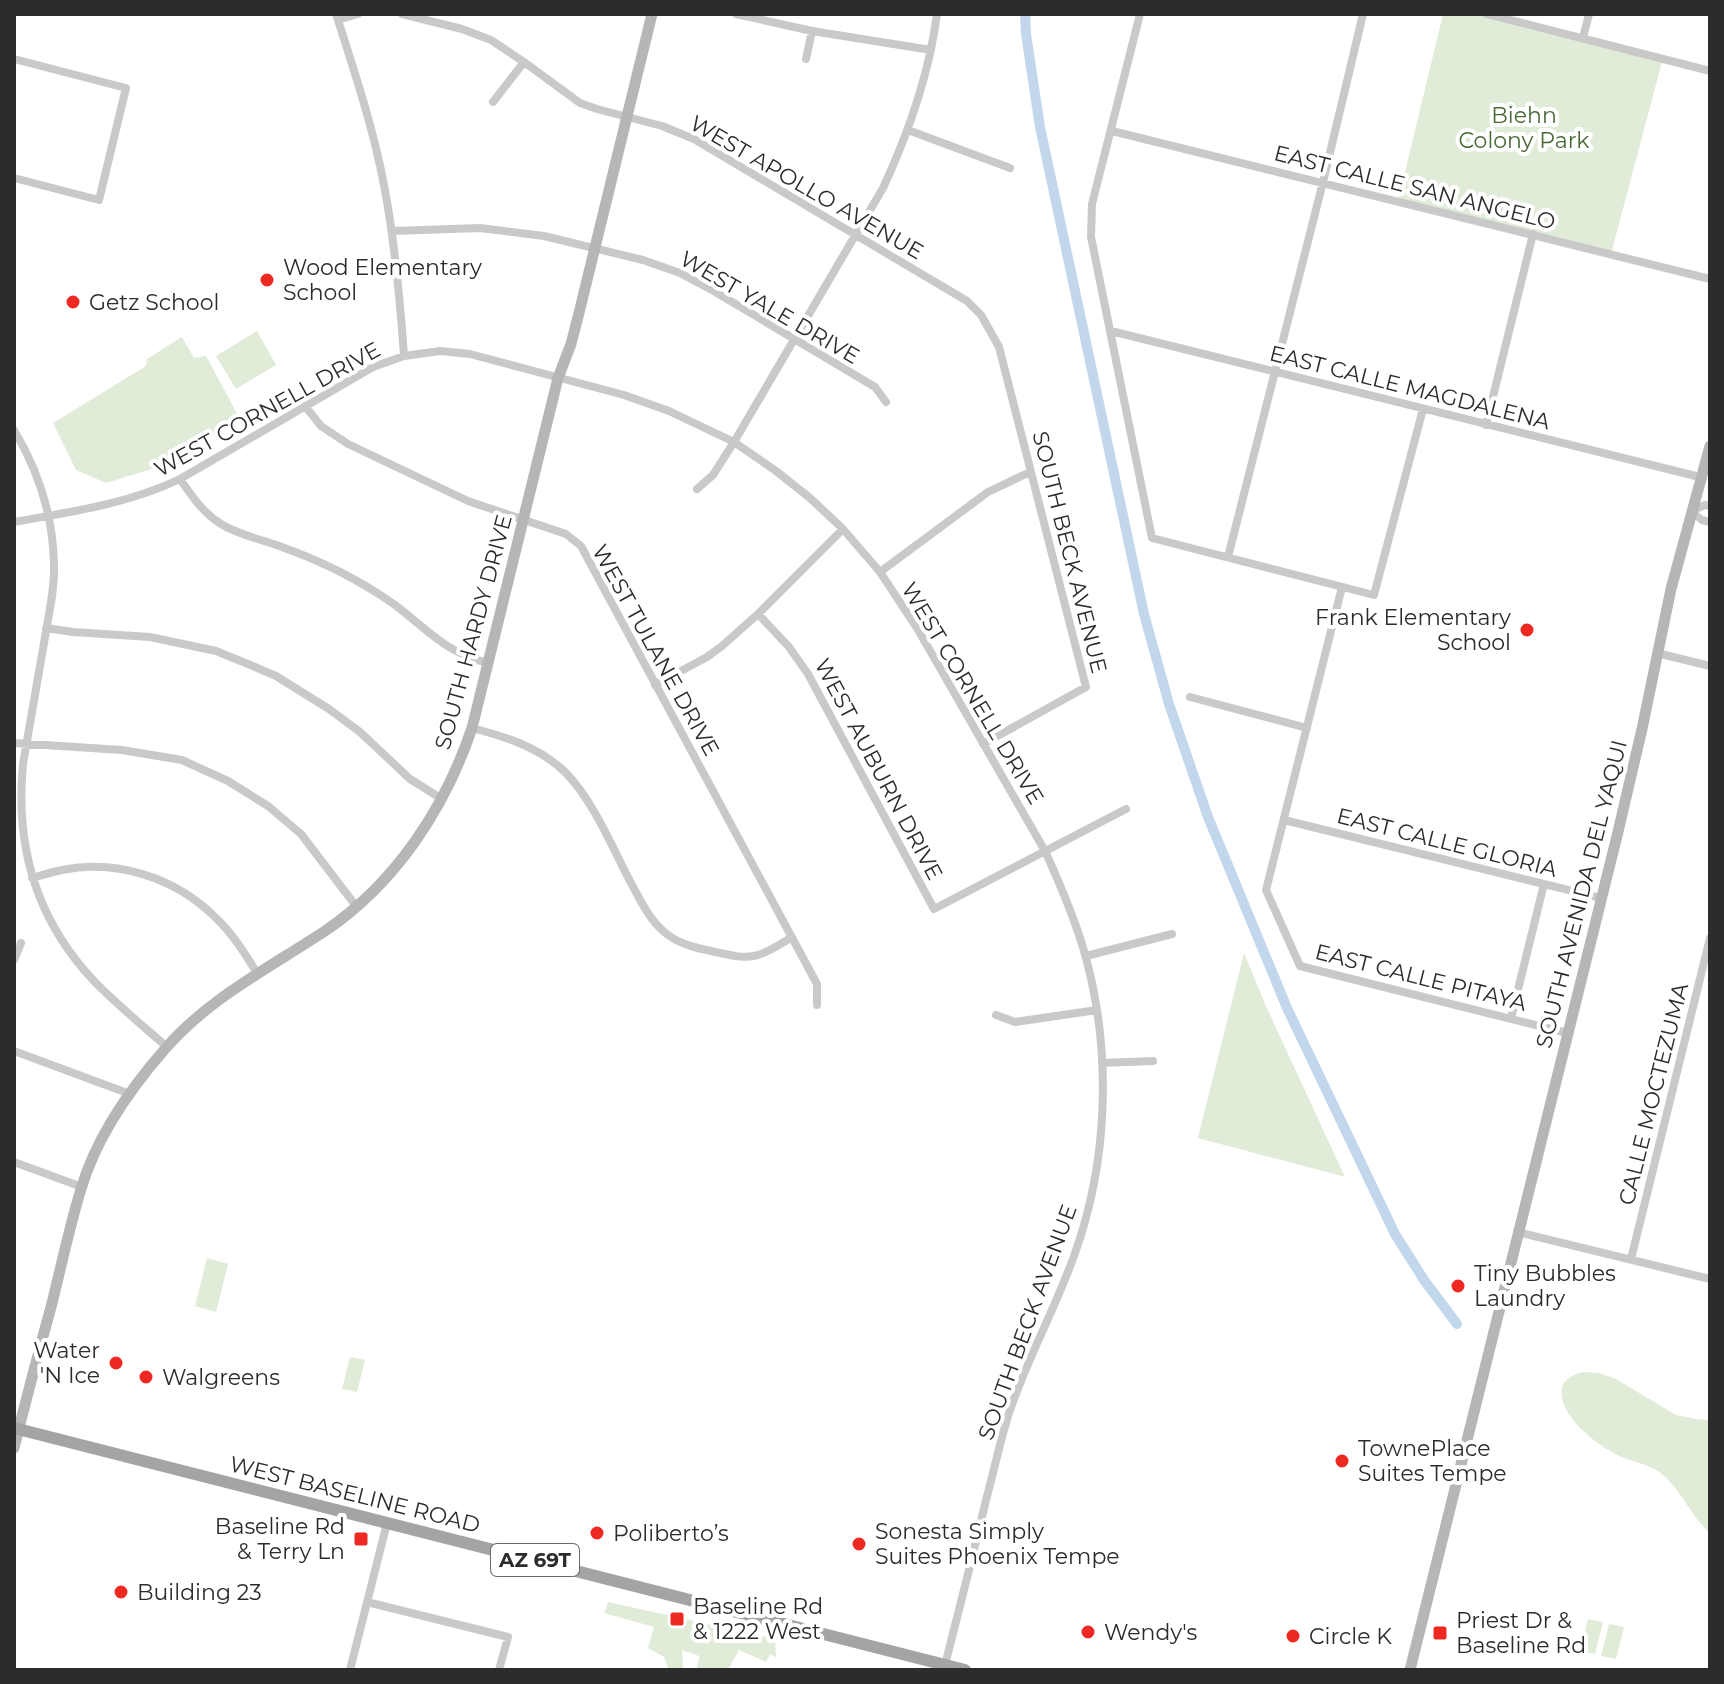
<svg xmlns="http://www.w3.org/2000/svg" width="1724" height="1684" viewBox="0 0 1724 1684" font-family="Montserrat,sans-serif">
<rect width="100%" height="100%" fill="#fff"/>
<path fill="#e0ebd8" d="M1443,14H1487L1663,58L1611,254L1398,201Z
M257,331L276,365L236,389L216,356Z
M182,337L194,358L206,356L240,419L202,442L155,468L106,483L76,470L53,423L146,366L147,359Z
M1244,953L1265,1004L1345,1177L1198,1138Z
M207,1258L228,1264L216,1312L195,1306Z
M350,1357L365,1360L357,1392L342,1389Z
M1583,1372L1599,1373L1616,1379L1676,1415L1695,1419L1710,1420V1533C1691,1517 1682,1491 1663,1475C1651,1464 1632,1462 1617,1455C1597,1445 1553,1412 1563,1385C1567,1377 1575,1374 1583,1372Z
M608,1602L775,1639L776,1657L770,1654L766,1662L739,1650L728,1670H697L699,1656L682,1650L683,1670H669L664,1657L648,1648L654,1627L604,1613Z
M1588,1619L1603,1622L1595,1654L1580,1651Z
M1609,1624L1624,1627L1616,1659L1601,1656Z"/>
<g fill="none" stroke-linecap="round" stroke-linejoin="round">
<path stroke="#c2d7ec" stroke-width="10" d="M1025,14L1026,34L1040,127L1144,614L1169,704L1208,817L1287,1008L1395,1234L1424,1280L1457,1324"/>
<path stroke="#c9c9c9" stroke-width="8" d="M336,14C354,70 373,127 384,185C395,242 400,299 404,356
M402,14L462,29L491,40L524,62L580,103L597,109L662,126L694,139L967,301L981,315L999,347L1086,687L983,744
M736,14L812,31L931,50
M1140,14L1092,204L1091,237L1152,538L1374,595L1423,409
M1487,14L1710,71
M338,20L358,14
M1583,38L1589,14
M14,59L126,88L99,200L14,178
M806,59L812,31
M493,102L524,62
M908,130L1010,168
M1112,131L1710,279
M392,231L480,228L544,236L643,260L680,273L712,290L875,387L886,402
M1111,331L1700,477
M305,406L321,426L348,444L468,501L566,534L581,546L817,984V1005
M1486,425L1533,234
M14,430C38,470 53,516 54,564C55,590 48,617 44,643C37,683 30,724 23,764C15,846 36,919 93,980C116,1004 142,1025 167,1047
M180,479C192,496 203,513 221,524C239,535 260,539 279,546C319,560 360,580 395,605C428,630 446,653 488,663
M697,489L713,475L734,442L883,188C909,132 929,75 937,14
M1710,506L1705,505L1691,511L1702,520L1710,522
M14,522C70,512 128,504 180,479L373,367L404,356L440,351L470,354L624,395L669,411L734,442L776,471L810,498L843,529L880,572L917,628L1045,851C1061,886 1076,921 1086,958C1112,1055 1108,1162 1074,1256C1055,1309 1027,1359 1009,1413C1000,1441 994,1471 986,1500C973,1555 959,1610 945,1665
M1228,557L1323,182L1363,14
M880,572L988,492L1030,472
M1342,587L1266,890L1300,966L1567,1033
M758,614L789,647L808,674L934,909L1126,809
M46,628L73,632L150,637L216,651L248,664L276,676L329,709L360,732L410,779L442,799
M1657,653L1710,666
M655,685L707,657L722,646L758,614L843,529
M1190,697L1307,728
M472,728C506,737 539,747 565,772C593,800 613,849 631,883C642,903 651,924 671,937C683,945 697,948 711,951C753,961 756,959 792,937
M14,743L122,750L182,760L228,781L268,806L301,834L356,906
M1284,820L1601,898
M32,878C42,875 52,872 62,870C118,859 176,878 216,918C233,934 245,954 257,973
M1086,956L1172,934
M14,960L21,943
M996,1015L1015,1022L1097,1010
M1511,1018L1544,884
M14,1051L130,1094
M1102,1063L1153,1061
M14,1162L82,1187
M1517,1232L1710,1279
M1631,1259L1710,938
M367,1602L508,1637L499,1670
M350,1670L387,1523"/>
<path stroke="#b6b6b6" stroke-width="11" d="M14,1448C26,1400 38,1354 51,1307C61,1268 69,1228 81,1189C96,1138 130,1089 165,1049C209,998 269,968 325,931C396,883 445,808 472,728L558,378L571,344L579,313L652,14
M1410,1670L1617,836L1642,729L1671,589L1710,446"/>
<path stroke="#a4a4a4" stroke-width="12" d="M14,1428L965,1670"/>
</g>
<g fill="#ee2922" stroke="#fff" stroke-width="3">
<circle cx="267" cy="280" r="8"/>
<circle cx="73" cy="302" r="8"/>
<circle cx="1527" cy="630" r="8"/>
<circle cx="1458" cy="1286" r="8"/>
<circle cx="116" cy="1363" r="8"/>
<circle cx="146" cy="1377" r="8"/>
<circle cx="1342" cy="1461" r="8"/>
<circle cx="597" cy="1533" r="8"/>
<rect x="353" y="1531" width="16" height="16" rx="4"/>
<circle cx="859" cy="1544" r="8"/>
<circle cx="121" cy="1592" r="8"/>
<rect x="669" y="1611" width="16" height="16" rx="4"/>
<circle cx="1088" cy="1632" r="8"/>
<rect x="1432" y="1625" width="16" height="16" rx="4"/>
<circle cx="1293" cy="1636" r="8"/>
</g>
<g text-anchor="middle" stroke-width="8" stroke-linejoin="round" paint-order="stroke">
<rect fill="#fff" stroke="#6b6b6b" stroke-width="2" x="491" y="1544" width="88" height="32" rx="6"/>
<g font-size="20" font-weight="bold" fill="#2c2c2c">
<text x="535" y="1567">AZ 69T</text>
</g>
<g font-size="22" fill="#496937" stroke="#fff">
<text x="1524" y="123">Biehn<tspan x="1524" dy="25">Colony Park</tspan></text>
</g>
<g font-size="22" fill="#2c2c2c" stroke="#fff">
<text transform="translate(807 187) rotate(30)" y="8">WEST APOLLO AVENUE</text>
<text transform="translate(1415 187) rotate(14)" y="8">EAST CALLE SAN ANGELO</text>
<text transform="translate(770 307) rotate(30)" y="8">WEST YALE DRIVE</text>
<text transform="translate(1410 387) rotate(14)" y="8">EAST CALLE MAGDALENA</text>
<text transform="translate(267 409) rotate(-29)" y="8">WEST CORNELL DRIVE</text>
<text transform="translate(1070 552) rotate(76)" y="8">SOUTH BECK AVENUE</text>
<text transform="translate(473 632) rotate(-75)" y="8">SOUTH HARDY DRIVE</text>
<text transform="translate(656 650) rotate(61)" y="8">WEST TULANE DRIVE</text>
<text transform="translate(973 693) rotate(59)" y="8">WEST CORNELL DRIVE</text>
<text transform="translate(879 769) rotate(62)" y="8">WEST AUBURN DRIVE</text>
<text transform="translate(1447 842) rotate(14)" y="8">EAST CALLE GLORIA</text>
<text transform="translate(1581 894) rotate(-76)" y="8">SOUTH AVENIDA DEL YAQUI</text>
<text transform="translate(1421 977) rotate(14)" y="8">EAST CALLE PITAYA</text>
<text transform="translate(1653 1094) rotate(-76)" y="8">CALLE MOCTEZUMA</text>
<text transform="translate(1027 1322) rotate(-70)" y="8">SOUTH BECK AVENUE</text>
<text transform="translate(355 1494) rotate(14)" y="8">WEST BASELINE ROAD</text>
</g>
<g font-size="22" fill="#2c2c2c" stroke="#fff" text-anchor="start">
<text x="283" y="275">Wood Elementary<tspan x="283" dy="25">School</tspan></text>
<text x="89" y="310">Getz School</text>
<text x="1511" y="625" text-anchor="end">Frank Elementary<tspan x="1511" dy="25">School</tspan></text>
<text x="1474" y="1281">Tiny Bubbles<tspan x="1474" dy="25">Laundry</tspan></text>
<text x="100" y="1358" text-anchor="end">Water<tspan x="100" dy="25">'N Ice</tspan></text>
<text x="162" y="1385">Walgreens</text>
<text x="1358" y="1456">TownePlace<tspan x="1358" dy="25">Suites Tempe</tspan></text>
<text x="345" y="1534" text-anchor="end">Baseline Rd<tspan x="345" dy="25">&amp; Terry Ln</tspan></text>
<text x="875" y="1539">Sonesta Simply<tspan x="875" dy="25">Suites Phoenix Tempe</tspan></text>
<text x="613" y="1541">Poliberto’s</text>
<text x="137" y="1600">Building 23</text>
<text x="693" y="1614">Baseline Rd<tspan x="693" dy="25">&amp; 1222 West</tspan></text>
<text x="1456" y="1628">Priest Dr &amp;<tspan x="1456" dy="25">Baseline Rd</tspan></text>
<text x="1104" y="1640">Wendy's</text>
<text x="1309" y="1644">Circle K</text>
</g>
</g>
<rect width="1724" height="1684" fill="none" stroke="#2c2c2c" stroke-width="32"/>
</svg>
